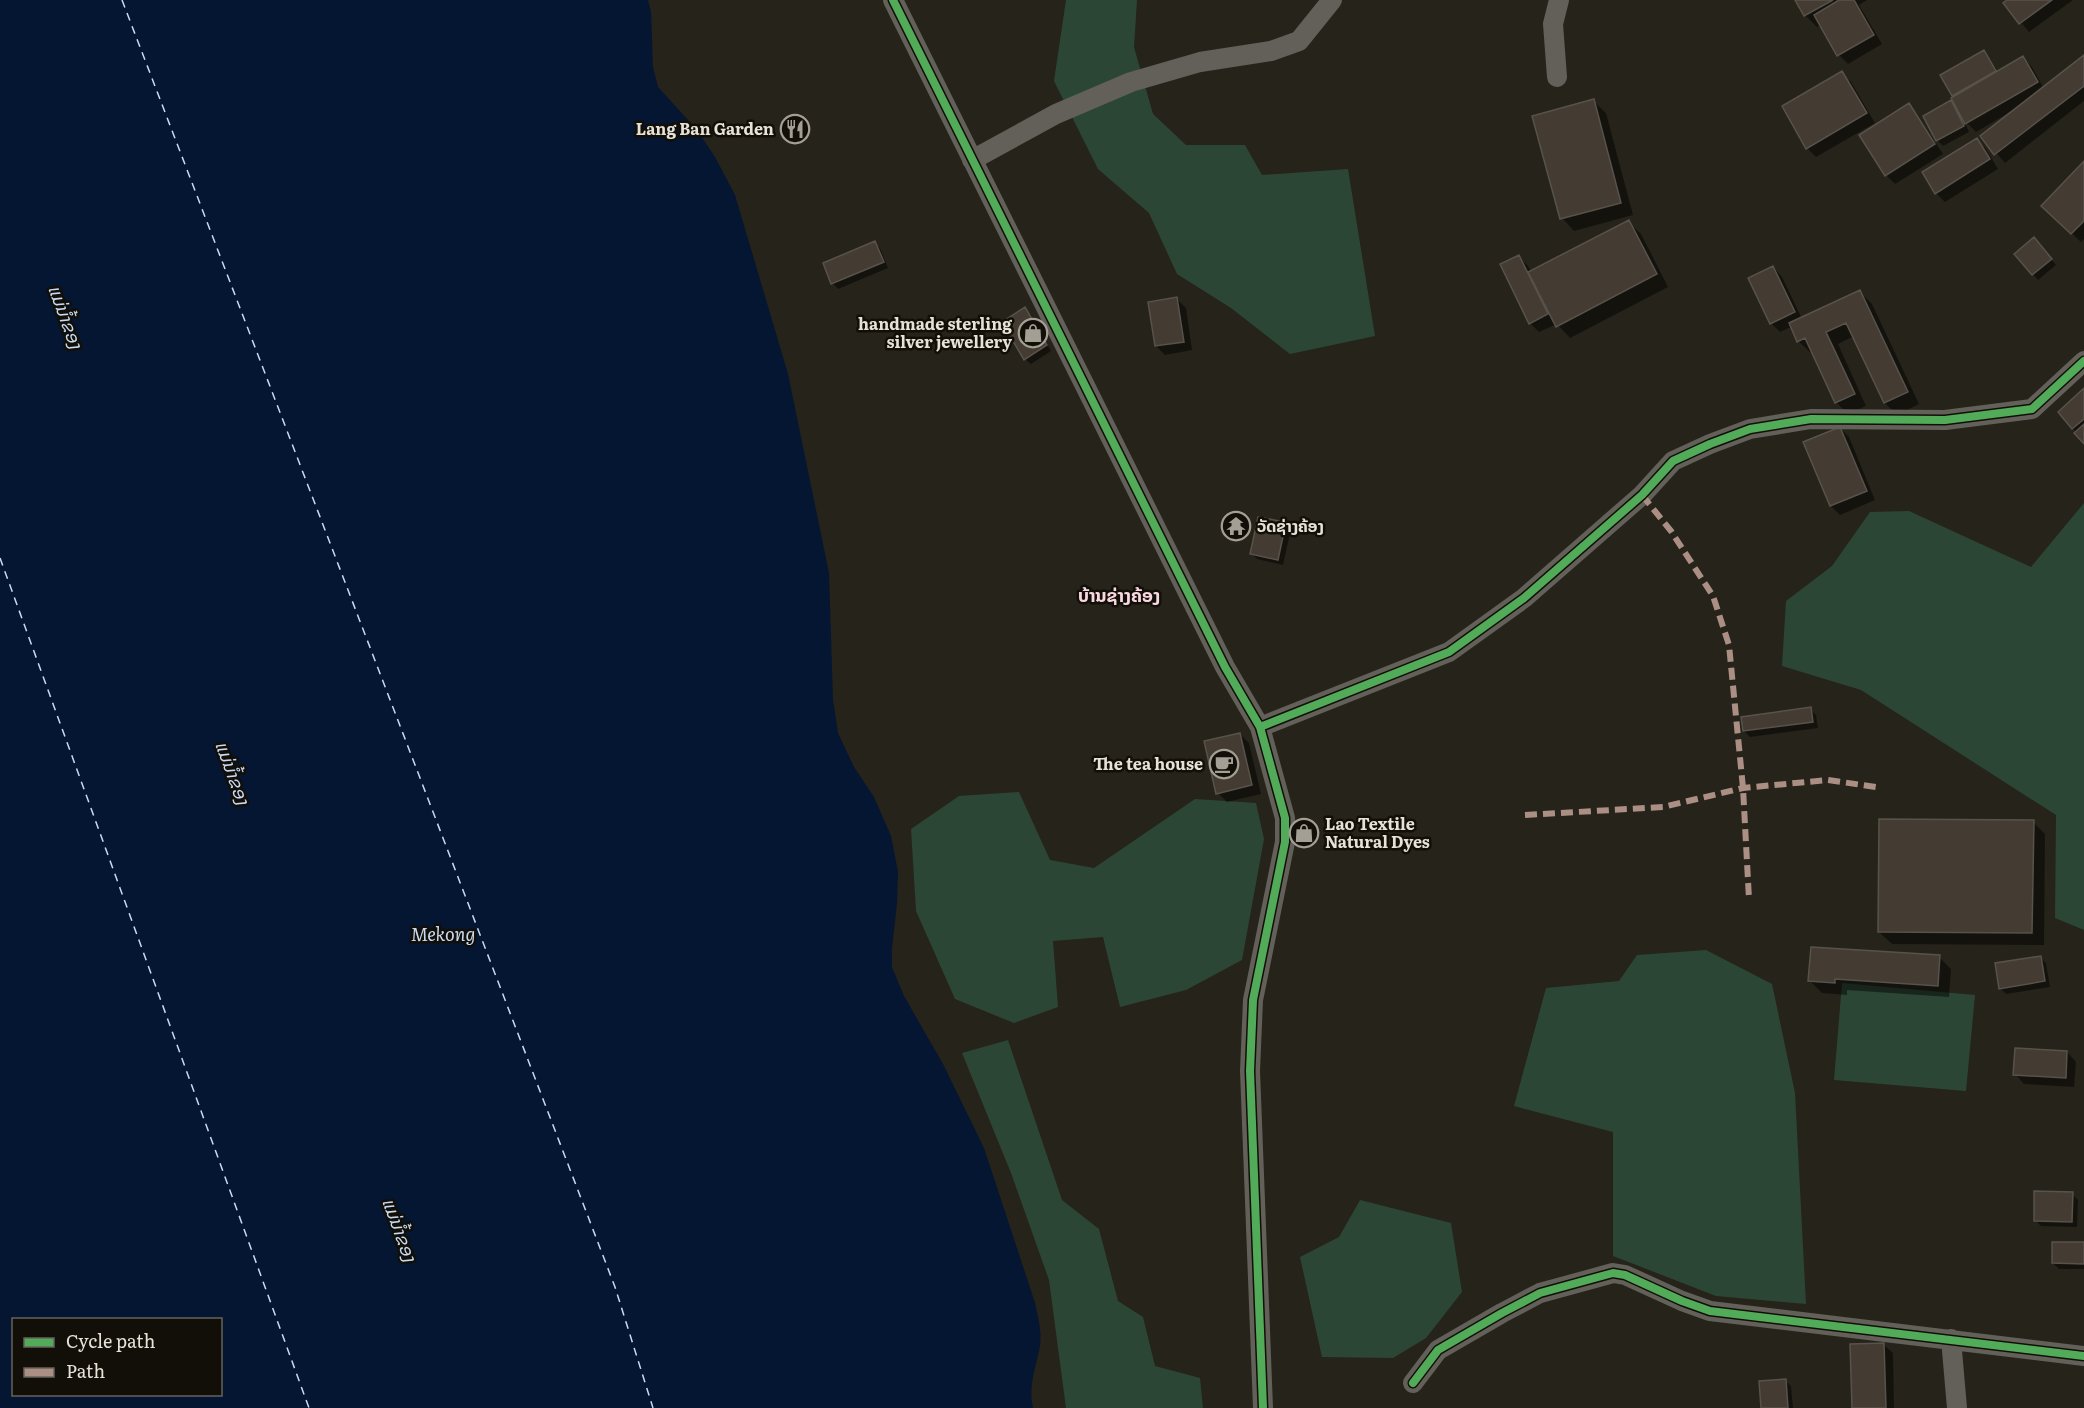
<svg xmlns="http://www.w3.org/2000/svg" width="2084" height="1408" viewBox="0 0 2084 1408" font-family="Literata,'Noto Sans Lao',serif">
<rect width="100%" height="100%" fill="#26231a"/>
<path fill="#2c4635" d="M1066,0H1137L1134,47L1153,114L1186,145H1245L1262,175L1348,169L1375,336L1290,354L1231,308L1177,274L1149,213L1098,169L1054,81Z
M2084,503V930L2055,918L2056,815L1861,690L1782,666L1786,601L1832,566L1870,512L1909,511L2031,567Z
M1019,792L1050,860L1094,868L1195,799L1256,803L1264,839L1242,960L1186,990L1120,1007L1103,937L1053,941L1058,1007L1014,1023L955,999L916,911L911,829L959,796Z
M1706,950L1772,984L1795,1093L1806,1304L1716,1296L1613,1256V1132L1514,1106L1546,988L1619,981L1637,955Z
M1842,983L1975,995L1966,1091L1834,1080Z
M1008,1040L1062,1200L1099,1229L1118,1301L1143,1317L1155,1366L1200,1378L1203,1408H1066L1049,1280L1011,1173L962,1053Z
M1360,1200L1451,1223L1462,1292L1426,1338L1393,1358L1322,1357L1300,1257L1339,1237Z"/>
<path fill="#041632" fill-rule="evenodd" d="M0,0H648L651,12L653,67L658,87L697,130L715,157L735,195L788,374L829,573L833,700L838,733L854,767L874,797L891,836L898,872L897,903L892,948V967L904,996L943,1064L984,1148L1035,1303C1038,1317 1042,1332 1040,1346C1036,1367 1028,1386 1033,1408H0ZM14,1320H220V1394H14Z"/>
<path fill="#0007" d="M1797,0H1867L1859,5L1882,44L1848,64L1839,55L1822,25L1817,27L1805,15Z
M2010,0H2073L2029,32L2005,3Z
M1984,52L1998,72L2023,58L2032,67L2044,89L2084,57V101L2005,163L1982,136L2011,114L2010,112L1976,132L1964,120L1969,132L1943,146L1937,140L1950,102L1958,110L1955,97L1942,76Z
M1842,73L1851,82L1875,123L1816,157L1807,148Z
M1593,101L1606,113L1633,215L1574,231L1562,218Z
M1908,105L1917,114L1943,154L1895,184L1886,175Z
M1977,140L1986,149L1998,169L1945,202L1936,193Z
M2084,163V239L2081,242L2052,215Z
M1628,222L1641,234L1668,287L1570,338L1557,324L1539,332L1530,323L1502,265L1519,257L1528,266L1531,272Z
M875,243L880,248L888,268L838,289L833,283Z
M2040,245L2056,265L2038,280L2033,274Z
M1773,267L1782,277L1802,319L1860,292L1872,304L1919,404L1897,415L1885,403L1854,336L1838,344L1866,406L1848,414L1836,402L1813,352L1811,353L1798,341L1791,327L1780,332L1771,323Z
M1177,299L1186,308L1192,350L1165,355L1156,346Z
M1025,309L1031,315L1051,351L1031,364L1025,359Z
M2084,390V442L2060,412Z
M1840,428L1849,437L1875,500L1840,515L1831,506L1805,443Z
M1285,524L1291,529L1283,565L1257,559L1252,554Z
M1810,709L1816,715L1818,728L1750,737L1744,731Z
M1240,734L1249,743L1261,794L1227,802L1218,793Z
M2033,822L2045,834L2044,945L1892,944L1879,932Z
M1939,957L1951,969L1949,997L1847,990V995L1822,993L1810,981Z
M2040,957L2046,963L2050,987L2006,994L2000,988Z
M2067,1052L2076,1062L2074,1087L2024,1084L2015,1074Z
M2072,1194L2078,1200L2077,1227L2041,1226L2035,1220Z
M2084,1244V1269H2059L2053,1263Z
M1883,1344L1893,1353L1894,1408H1854Z
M1785,1381L1791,1386L1793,1408H1762Z"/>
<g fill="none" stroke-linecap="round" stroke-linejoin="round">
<path stroke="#c9dbf4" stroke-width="1.5" stroke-dasharray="8 6" stroke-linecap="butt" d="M122,0L615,1287L653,1408
M0,558L309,1408"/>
</g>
<path fill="#443c32" stroke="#57524b" stroke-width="1.5" d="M1795,0H1833L1804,16Z
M1839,0H1854L1874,35L1837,56L1814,15Z
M2007,0H2052L2019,24L2003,3Z
M1984,50L1996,71L1952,96L1940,75Z
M2084,55V86L1994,155L1980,136Z
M2023,56L2038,82L1965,124L1951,98Z
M1842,71L1867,113L1806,149L1782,106Z
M1594,99L1621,203L1560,219L1532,116Z
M1951,100L1964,126L1936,141L1923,116Z
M1909,103L1935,144L1885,176L1859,135Z
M1977,138L1990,159L1935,194L1922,172Z
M2084,161V221L2071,234L2041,206Z
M1629,220L1657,274L1556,327L1528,272Z
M2034,237L2052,259L2032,275L2014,254Z
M875,241L884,262L831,284L823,263Z
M1519,255L1548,314L1529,324L1500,264Z
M1773,266L1795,312L1770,324L1748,278Z
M1860,290L1908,392L1884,403L1846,323L1826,332L1855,394L1835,403L1805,338L1797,342L1789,323Z
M1177,297L1184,342L1155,346L1148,302Z
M1025,307L1047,345L1024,360L1002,322Z
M2084,388V419L2072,429L2058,412Z
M2084,424V444L2074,433Z
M1840,427L1867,491L1830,506L1803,442Z
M1258,517L1286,522L1278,560L1250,554Z
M1811,707L1813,722L1743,731L1741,717Z
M1240,733L1252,785L1216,794L1204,741Z
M1879,819L2034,820L2032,933L1878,932Z
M1811,947L1940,955L1938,986L1835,979V983L1808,981Z
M2041,956L2045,981L1999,989L1995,963Z
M2015,1048L2067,1051L2066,1078L2013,1075Z
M2034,1191L2073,1192L2072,1222L2034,1221Z
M2052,1242H2084V1264L2052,1263Z
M1884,1343L1886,1408H1852L1850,1344Z
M1786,1379L1788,1408H1761L1759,1381Z"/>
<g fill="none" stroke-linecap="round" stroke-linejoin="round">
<path stroke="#626059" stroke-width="20" d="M893,0L1225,667L1260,727L1285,818V842L1253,1000L1250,1071L1263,1408
M1557,77L1553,24L1559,0
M972,160L1056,114L1131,82L1200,62L1271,51L1299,41L1332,0
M1260,727L1449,652L1524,598L1642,495L1673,461L1710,444L1750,429L1811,419L1945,420L2032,409L2084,361
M1951,1339L1957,1408
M1413,1383L1438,1350L1502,1313L1540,1293L1613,1273L1625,1275L1682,1301L1710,1311L2084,1356"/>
<path stroke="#ac8f84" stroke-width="6" stroke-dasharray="12 6" stroke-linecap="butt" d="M1642,495L1671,531L1713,596L1729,645L1743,788L1749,899
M1525,815L1663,807L1743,788L1828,780L1876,787"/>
<g stroke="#120f08" stroke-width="11">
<path id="cycleway" d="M893,0L1225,667L1260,727L1285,818V842L1253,1000L1250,1071L1263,1408
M1260,727L1449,652L1524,598L1642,495L1673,461L1710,444L1750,429L1811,419L1945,420L2032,409L2084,361
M1413,1383L1438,1350L1502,1313L1540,1293L1613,1273L1625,1275L1682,1301L1710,1311L2084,1356"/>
</g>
<use href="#cycleway" stroke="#51ab58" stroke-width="8"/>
</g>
<defs>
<g id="restaurant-ring" transform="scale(1.5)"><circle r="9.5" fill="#120f08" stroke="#a39f95" stroke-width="1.5"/><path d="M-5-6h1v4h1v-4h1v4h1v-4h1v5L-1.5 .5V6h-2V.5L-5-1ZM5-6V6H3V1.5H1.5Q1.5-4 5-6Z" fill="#a39f95"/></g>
<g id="shop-ring" transform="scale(1.5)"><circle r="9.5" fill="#120f08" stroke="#a39f95" stroke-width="1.5"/><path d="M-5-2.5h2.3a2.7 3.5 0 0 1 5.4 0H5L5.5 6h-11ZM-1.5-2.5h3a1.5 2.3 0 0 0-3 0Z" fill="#a39f95"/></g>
<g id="temple-ring" transform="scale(1.5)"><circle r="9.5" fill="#120f08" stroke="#a39f95" stroke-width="1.5"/><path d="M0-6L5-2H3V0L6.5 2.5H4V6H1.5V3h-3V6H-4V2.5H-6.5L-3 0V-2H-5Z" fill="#a39f95"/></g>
<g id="cafe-ring" transform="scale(1.5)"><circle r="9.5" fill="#120f08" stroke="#a39f95" stroke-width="1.5"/><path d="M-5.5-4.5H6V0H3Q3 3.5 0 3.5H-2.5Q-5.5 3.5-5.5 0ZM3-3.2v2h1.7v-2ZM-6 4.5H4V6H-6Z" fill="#a39f95"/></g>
</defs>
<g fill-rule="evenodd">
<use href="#restaurant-ring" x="795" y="129"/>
<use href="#shop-ring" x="1033" y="333"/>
<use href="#temple-ring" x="1236" y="526"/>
<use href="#cafe-ring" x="1224" y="764"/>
<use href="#shop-ring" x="1304" y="833"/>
</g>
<g text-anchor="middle" stroke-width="5" stroke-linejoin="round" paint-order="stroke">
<g font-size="16" font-weight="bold" fill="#e6e2d7" stroke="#120f08" text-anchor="end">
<text x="774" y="135">Lang Ban Garden</text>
<text x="1012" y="330">handmade sterling<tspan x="1012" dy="18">silver jewellery</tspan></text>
<text x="1257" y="532" text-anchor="start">ວັດຊ່າງຄ້ອງ</text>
<text x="1203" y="770">The tea house</text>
<text x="1325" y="830" text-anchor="start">Lao Textile<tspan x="1325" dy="18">Natural Dyes</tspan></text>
</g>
<g font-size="18" font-style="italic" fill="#c9dbf4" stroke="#120f08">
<text transform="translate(65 317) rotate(70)" y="6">ແມ່ນ້ຳຂອງ</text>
<text transform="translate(232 773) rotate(70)" y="6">ແມ່ນ້ຳຂອງ</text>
<text x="443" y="941">Mekong</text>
<text transform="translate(399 1230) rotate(70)" y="6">ແມ່ນ້ຳຂອງ</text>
</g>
<g font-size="18" font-weight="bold" fill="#f9d7e2" stroke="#120f08">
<text x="1119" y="602">ບ້ານຊ່າງຄ້ອງ</text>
</g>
</g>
<rect x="12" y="1318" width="210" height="78" fill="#120f08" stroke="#67635b" stroke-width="1.5"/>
<rect x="24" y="1338" width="30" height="9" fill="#51ab58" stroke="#67635b" stroke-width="1.5"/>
<text x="66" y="1348" font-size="18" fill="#e6e2d7">Cycle path</text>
<rect x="24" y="1368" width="30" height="9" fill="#ac8f84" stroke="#67635b" stroke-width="1.5"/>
<text x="66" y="1378" font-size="18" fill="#e6e2d7">Path</text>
</svg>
